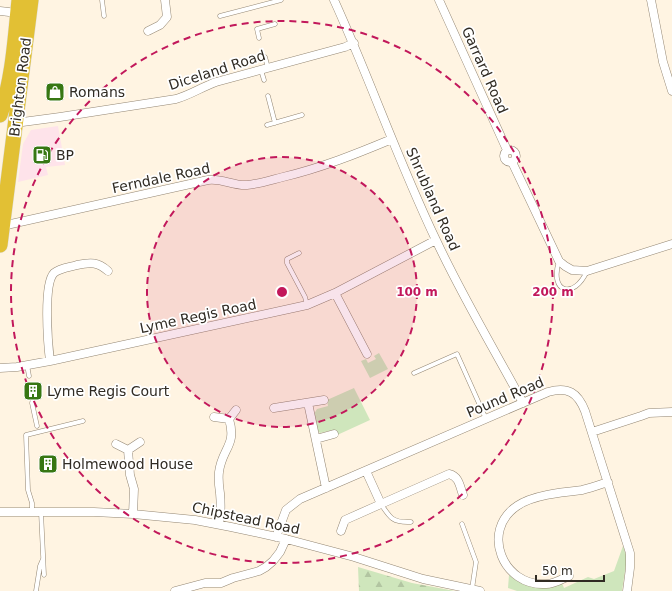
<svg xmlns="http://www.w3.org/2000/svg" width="672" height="591" viewBox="0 0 672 591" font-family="'DejaVu Sans',sans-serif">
<defs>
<pattern id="forest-firs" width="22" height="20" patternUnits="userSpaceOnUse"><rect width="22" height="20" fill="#cfe6bc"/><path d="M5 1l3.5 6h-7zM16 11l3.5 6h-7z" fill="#b2c5a1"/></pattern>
</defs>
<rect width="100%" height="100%" fill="#fff4e2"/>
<path fill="#fee3ea" d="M58,126L65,165L46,167L48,175L18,182L23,144L31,130Z"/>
<path fill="#cfe6bc" d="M379,353L388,369L370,378L361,361L366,359L368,363L376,359L374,356Z
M354,388L370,420L335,436L333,430L320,433L318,431L314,414L317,409L328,406L327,400Z
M623,546L627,558L622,591H517L508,588L509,575C529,589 538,589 562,583L564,588L588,577L594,579L614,571Z"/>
<path fill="url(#forest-firs)" d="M358,567L412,583L455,591H359Z"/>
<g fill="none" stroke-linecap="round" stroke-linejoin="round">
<g stroke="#948774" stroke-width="5">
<path id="lane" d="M102,0L104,16
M220,16L281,0
M259,38L257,29L275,24
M265,57L268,68
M261,70L264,80
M268,96L275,123
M267,125L302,115
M299,253L287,259V263L305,297L307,305
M559,261C549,293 574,300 587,271
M27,365L29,376
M414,373L457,354L486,419
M33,399L32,403L37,426
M381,504C390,518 393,523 411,522
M32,512V503L28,490L26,435L83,421
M41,512L44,575
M462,524L476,562L472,589
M36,591L40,566L43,559"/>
</g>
<g stroke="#948774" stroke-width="9">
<path id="street" d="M334,0C370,79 398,161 436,240C462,296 494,349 523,403
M439,0L507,150
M651,0L663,62L672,91
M0,11L9,12
M148,31L160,25L167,17L165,0
M15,123L60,117L176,99C190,95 202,87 216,82L345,47L354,43
M504 156a6 6 0 1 1 12 0a6 6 0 1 1-12 0Z
M512,162L559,261L565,266L572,270L587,271L672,244
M2,226L208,180C222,178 233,186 247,185C259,184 271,180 283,177C321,168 356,154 392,139
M335,293L367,354
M50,361C48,345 43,284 54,273C60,268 71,267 77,265C91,262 98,262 108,271
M0,368L17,367L50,361L307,305L335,293L436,240
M308,403L326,488
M274,408L324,400
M214,417L229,419L236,410
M592,432L641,416L649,413L672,412
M316,439L334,434
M116,444L128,450L140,442
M128,450L130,475L134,489L133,514
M366,471L381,504L449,474C459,476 460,487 463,495
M0,512H94L133,514L195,520L231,527L286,539L354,557L423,579L480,591
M219,524C221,514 221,504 220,493C219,486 218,480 219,472C222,448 237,446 229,419
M341,531L345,520L381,504
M276,537L286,510L300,499L548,392C568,386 578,393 585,411L630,553V568L627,591
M569,576C562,579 554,584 546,584C503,587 480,531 517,506C532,495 563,492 582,490C591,488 599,485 608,482
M175,591L205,583H221L233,578L259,571L266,567L273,561L280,552L286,539"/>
</g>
<g stroke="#dedddc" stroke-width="16">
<path id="highway" d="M0,115C13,79 15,38 19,0
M0,245L31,0"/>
</g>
<use href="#lane" stroke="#fff" stroke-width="4"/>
<use href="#street" stroke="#fff" stroke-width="8"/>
<use href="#highway" stroke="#e2c034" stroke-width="15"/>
</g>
<circle cx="282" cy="292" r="135" fill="#c2185b" fill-opacity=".12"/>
<g fill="none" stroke="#c2185b" stroke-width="2" stroke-dasharray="7 5">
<circle cx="282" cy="292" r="135"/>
<circle cx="282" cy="292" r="271"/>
</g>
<defs>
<g id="shop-square" transform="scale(1)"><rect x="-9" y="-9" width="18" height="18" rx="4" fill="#377713" stroke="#fff"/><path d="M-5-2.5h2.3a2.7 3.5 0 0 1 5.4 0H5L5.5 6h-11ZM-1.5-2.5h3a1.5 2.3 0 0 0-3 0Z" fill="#fff"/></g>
<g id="fuel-square" transform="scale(1)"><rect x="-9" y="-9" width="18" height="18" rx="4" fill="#377713" stroke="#fff"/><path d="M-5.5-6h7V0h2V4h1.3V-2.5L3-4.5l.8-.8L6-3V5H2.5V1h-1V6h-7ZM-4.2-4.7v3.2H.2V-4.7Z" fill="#fff"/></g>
<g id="building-square" transform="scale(1)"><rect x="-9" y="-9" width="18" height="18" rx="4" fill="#377713" stroke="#fff"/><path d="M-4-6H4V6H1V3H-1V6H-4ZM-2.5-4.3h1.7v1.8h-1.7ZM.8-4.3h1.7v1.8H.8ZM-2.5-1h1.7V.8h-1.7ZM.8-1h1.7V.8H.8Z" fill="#fff"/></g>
</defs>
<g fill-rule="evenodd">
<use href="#shop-square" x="55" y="92"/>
<use href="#fuel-square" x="42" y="155"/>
<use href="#building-square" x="33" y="391"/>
<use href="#building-square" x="48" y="464"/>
</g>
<g text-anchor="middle" stroke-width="3.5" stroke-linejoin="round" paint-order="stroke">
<g font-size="14" fill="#302b23" stroke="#fff">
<text transform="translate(217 70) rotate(-18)" y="5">Diceland Road</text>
<text transform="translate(485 70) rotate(66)" y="5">Garrard Road</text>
<text transform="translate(20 87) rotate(-83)" y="5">Brighton Road</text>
<text transform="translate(161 178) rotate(-12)" y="5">Ferndale Road</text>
<text transform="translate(433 199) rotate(66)" y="5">Shrubland Road</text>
<text transform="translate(198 316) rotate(-12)" y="5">Lyme Regis Road</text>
<text transform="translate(505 397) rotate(-23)" y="5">Pound Road</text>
<text transform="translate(246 518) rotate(12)" y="5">Chipstead Road</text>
</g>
<g font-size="14" fill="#302b23" stroke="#fff" text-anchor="start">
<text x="69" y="97">Romans</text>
<text x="56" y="160">BP</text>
<text x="47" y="396">Lyme Regis Court</text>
<text x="62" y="469">Holmewood House</text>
</g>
</g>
<circle cx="282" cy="292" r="6" fill="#c2185b" stroke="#fff" stroke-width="2"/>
<g font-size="12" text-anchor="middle" font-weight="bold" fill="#c2185b" stroke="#fff" stroke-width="3.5" stroke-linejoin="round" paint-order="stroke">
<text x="417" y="296">100 m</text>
<text x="553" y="296">200 m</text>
</g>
<path d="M536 575v6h68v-6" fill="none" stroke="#302b23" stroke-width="2"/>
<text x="542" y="575" font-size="12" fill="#302b23" stroke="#ffffff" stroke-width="3" paint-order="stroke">50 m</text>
</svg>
